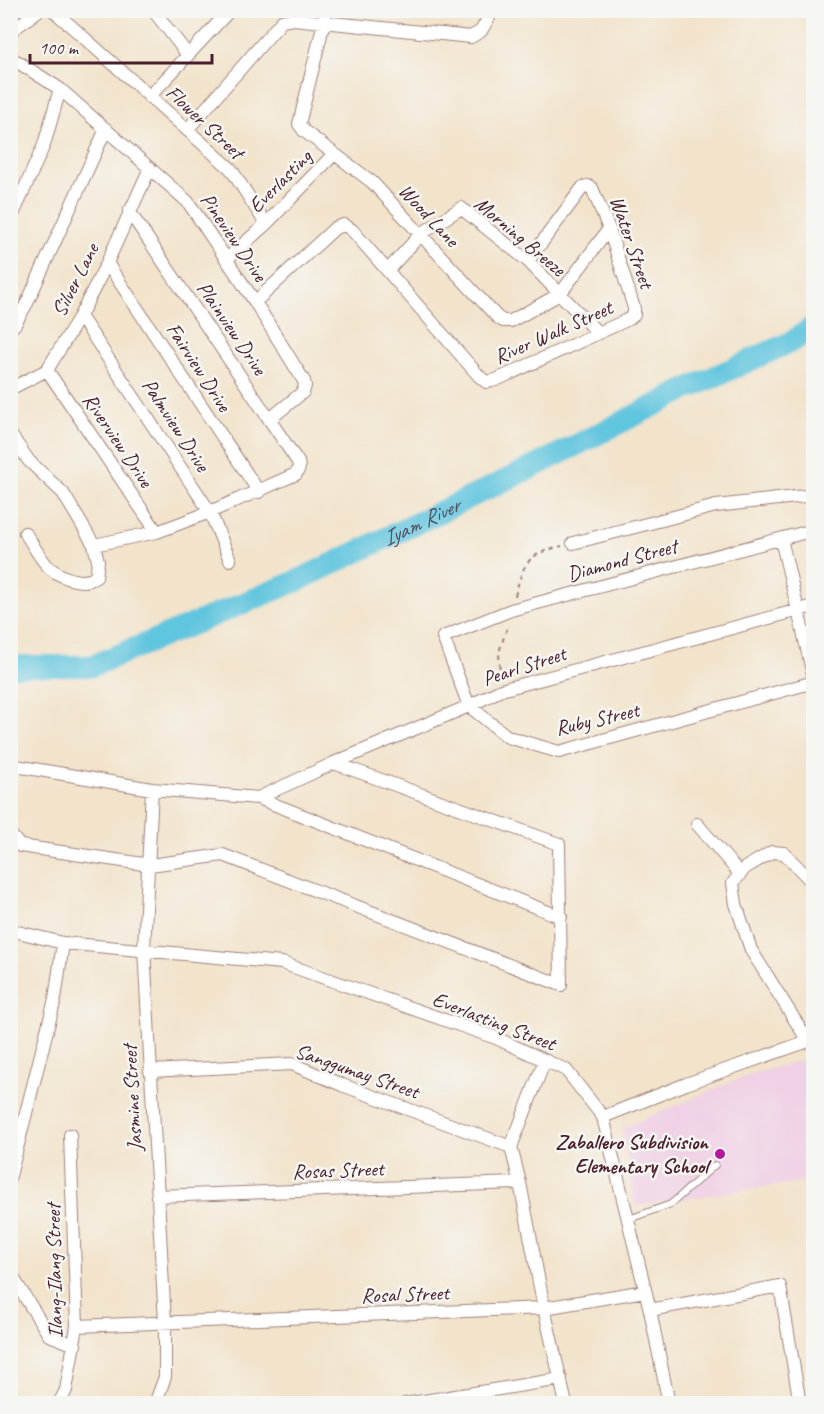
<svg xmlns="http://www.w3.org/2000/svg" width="824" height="1414" viewBox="0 0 824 1414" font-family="Caveat,sans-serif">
<rect width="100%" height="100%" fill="#f6f6f2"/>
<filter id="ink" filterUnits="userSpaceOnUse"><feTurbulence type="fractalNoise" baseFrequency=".0167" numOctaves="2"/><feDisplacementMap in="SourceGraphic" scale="12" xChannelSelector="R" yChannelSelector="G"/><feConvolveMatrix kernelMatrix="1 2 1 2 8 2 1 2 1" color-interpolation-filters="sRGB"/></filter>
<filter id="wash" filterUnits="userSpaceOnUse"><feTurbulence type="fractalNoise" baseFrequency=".008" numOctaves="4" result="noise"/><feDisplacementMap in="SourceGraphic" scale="24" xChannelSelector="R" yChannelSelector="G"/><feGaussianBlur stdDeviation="1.35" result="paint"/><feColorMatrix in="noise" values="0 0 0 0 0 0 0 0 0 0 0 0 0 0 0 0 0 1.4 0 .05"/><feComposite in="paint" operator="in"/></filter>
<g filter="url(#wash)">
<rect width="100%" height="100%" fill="#f2e3cb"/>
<path fill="#f0d0e5" d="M813,1057V1180L635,1206L622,1128L751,1074Z"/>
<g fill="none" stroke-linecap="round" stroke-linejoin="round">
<path stroke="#60c5de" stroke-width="22" id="s1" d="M10,666H92L299,580L533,467L685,390L793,341L814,326"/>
</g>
</g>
<g filter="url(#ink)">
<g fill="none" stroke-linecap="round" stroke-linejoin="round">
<g stroke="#9e817b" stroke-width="8">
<path id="service" d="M629,1219L671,1204L715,1165"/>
</g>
<g stroke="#9e817b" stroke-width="14">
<path id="minor" d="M53,10L231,169L266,224
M153,10L188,55
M327,10L299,124L304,131L372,182L497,317L503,321H511L560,294L609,229
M10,27L14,10
M10,32L39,10
M10,57L60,89L188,202L255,302L304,381L305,386L303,392L270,419
M149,97L230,10
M187,130L282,21L293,19L471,37L481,31L493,10
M10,221L44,145L60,89
M227,259L266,224L334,154
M107,263L259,492
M388,270L421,234L461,208L528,261L598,333
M255,302L335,228L344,225L352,230L479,376L486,382L496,380L629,319L634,315V308L609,229L592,188L588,186L583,187L528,261
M80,316L210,512L230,560
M10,329L15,324L27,303L106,129
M47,370L157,532
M10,389L47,370L80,316L107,263L150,168
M10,434L29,461L63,493L94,545L98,561L96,577C83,586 63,578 51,569C42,563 32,542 25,533
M814,530L511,610L443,637L469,706L508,737L559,752L814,682
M781,539L814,678
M573,543L716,506L814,495
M94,545L157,532L210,512L296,474L299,468L298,462L129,211
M10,765L152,789L258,798L561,917
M152,789L144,949L165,1322V1377L155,1404
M258,798L334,763L469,706L501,690L814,606
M697,824L740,874
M10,834L20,846L150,865L223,855L561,985L559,844L334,763
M10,930L63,943L282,963L496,1038L566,1070L603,1117L650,1310L669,1404
M808,1041L751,950L736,904L733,883L745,868L772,852L784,853L814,884
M545,1060L511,1147L520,1183L544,1308L566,1404
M150,1071L292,1064L342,1085L511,1147
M603,1117L686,1084L814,1039
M10,1176L55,999L63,943
M157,1196L520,1183
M10,1273L49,1335L75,1345
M650,1310L780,1286L800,1404
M77,1326L544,1308L645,1291
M59,1404L66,1390L77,1326L70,1135
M405,1404L561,1379"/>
</g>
<g stroke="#9e817b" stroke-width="17">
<path id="tertiary" d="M802,1404L814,1401"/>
</g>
<path stroke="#9e817b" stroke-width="2" stroke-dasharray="4.5 4.5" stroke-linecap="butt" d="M515,596C524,561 527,555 562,546
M500,677L499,652L508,625"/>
<use href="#service" stroke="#fff" stroke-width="6"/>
<use href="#minor" stroke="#fff" stroke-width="12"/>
<use href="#tertiary" stroke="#fff" stroke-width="15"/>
</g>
</g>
<circle fill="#b5179e" stroke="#f6f6f2" stroke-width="2" cx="720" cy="1154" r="6"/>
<g text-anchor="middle" stroke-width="5" stroke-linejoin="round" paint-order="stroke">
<g font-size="21" fill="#4a1f2b" stroke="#f6f6f2">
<text transform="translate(205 122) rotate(43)" y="7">Flower Street</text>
<text transform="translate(280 181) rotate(-45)" y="7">Everlasting</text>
<text transform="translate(429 215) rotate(47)" y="7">Wood Lane</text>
<text transform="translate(520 236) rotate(40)" y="7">Morning Breeze</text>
<text transform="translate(234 237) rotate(56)" y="7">Pineview Drive</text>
<text transform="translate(632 242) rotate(71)" y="7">Water Street</text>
<text transform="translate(75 280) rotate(-63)" y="7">Silver Lane</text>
<text transform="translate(232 328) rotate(56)" y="7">Plainview Drive</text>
<text transform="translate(553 332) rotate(-24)" y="7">River Walk Street</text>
<text transform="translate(199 367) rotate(57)" y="7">Fairview Drive</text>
<text transform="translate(176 425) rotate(57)" y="7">Palmview Drive</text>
<text transform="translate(118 440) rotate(56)" y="7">Riverview Drive</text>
<text transform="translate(622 560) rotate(-15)" y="7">Diamond Street</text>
<text transform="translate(524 666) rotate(-18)" y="7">Pearl Street</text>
<text transform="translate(597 719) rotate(-13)" y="7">Ruby Street</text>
<text transform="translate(494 1021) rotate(21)" y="7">Everlasting Street</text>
<text transform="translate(357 1071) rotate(19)" y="7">Sanggumay Street</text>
<text transform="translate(132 1098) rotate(-93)" y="7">Jasmine Street</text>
<text transform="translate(338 1170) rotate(-2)" y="7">Rosas Street</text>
<text transform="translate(54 1271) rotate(-91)" y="7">Ilang-Ilang Street</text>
<text transform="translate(405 1294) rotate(-2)" y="7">Rosal Street</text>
</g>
<g font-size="21" font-weight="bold" fill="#4a1f2b" stroke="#f6f6f2" text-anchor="end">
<text x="708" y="1149">Zaballero Subdivision<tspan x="708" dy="24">Elementary School</tspan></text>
</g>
<g font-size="22" font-style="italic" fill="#515161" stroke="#f6f6f2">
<text dy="8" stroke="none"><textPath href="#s1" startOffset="441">Iyam River</textPath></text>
</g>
</g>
<rect width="824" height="1414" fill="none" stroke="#f6f6f2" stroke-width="36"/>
<path d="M30 54v9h182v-9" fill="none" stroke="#4a1f2b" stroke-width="3"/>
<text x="39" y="54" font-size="18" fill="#4a1f2b" stroke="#f6f6f2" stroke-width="4.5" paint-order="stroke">100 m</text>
</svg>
